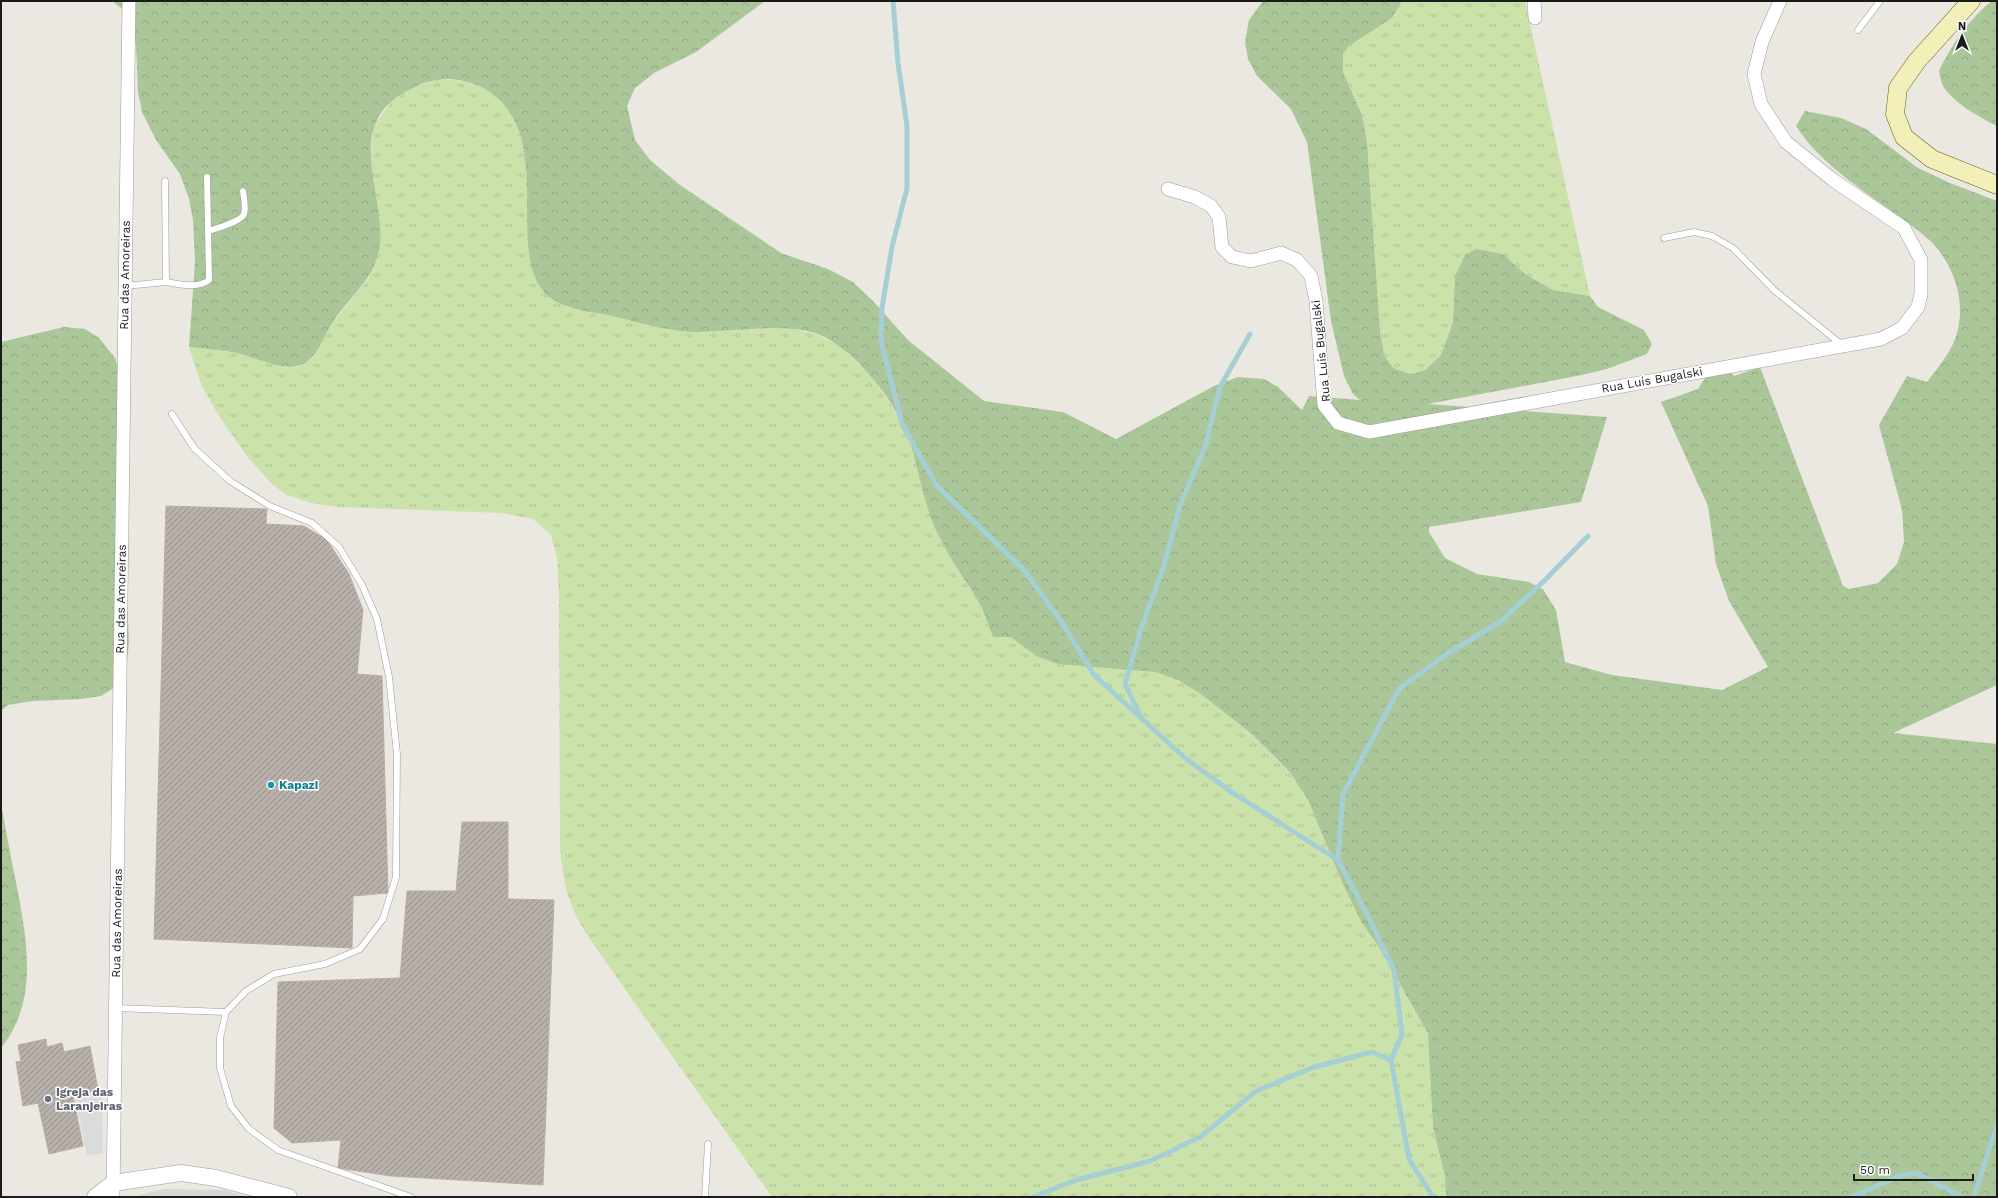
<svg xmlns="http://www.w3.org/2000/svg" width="1998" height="1198" viewBox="0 0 1998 1198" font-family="'Work Sans',sans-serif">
<defs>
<pattern id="grass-tufts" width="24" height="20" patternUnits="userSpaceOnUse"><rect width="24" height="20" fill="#cbe2ab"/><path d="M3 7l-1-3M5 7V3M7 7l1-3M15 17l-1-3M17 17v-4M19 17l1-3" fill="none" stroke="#aec193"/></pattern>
<pattern id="forest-crowns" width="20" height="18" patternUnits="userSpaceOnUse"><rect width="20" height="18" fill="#abc79a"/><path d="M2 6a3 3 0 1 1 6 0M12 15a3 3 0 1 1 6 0" fill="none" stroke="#93aa84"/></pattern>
<pattern id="building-hatch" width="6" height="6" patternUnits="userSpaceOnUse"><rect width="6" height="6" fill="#b8b0ab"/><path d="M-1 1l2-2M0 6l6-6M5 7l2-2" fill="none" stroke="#958e8a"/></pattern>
</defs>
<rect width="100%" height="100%" fill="#ebe7e1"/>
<path fill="#d9d8d8" d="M163,1189L224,1190L249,1197H132Z"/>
<path fill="url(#grass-tufts)" d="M1402,1H1525L1590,296L1553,290L1525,274L1503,254L1455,276L1453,322L1441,355L1425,370L1411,374L1393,368L1384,355L1380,330L1367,142L1362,115L1343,72V54L1349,46L1392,18Z
M439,79L473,82L493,94L508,109L518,129L525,153L527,181L567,307L699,332L787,328L817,334L840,346L871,376L902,421L956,567L971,590L1007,634L1128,669L1155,672L1178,680L1202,695L1252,734L1290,772L1308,800L1342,882L1423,1014L1429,1040L1433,1128L1445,1176L1446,1197H772L610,968C596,947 578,925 570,901C564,884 562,866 560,849L559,593L557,557L551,535L533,519L502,513L338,507L311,503L287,495L272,484L249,459L217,413L201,384L189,347L237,353L279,365L297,367L313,358L333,322L369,278L380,220L370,160L374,126L391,102L411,88Z"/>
<path fill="url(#forest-crowns)" d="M112,1H765L696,52L654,73L635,88L627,106L635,140L650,160L680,185L781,253L828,269L853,282L873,301L908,340L984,401L1063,412L1116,439L1214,386L1238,377L1264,379L1278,387L1302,410L1309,396L1360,400L1353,394L1344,376L1331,321L1307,142L1291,109L1257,76L1248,59L1245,42L1249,20L1263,1H1402L1392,18L1349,46L1343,54V72L1362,115L1367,142L1380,330L1384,355L1393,368L1411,374L1425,370L1441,355L1453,322L1455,276L1465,255L1476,249L1503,254L1525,274L1553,290L1590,296L1598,307L1644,330L1652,344L1647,354L1607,369L1582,375L1428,404L1607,417L1581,502L1429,527V532L1445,558L1477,574L1529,582L1543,589L1556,610L1565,662L1612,675L1722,690L1768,667L1729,601L1716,564L1708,506L1661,402L1698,389L1710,371L1729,370L1734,376L1760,367L1843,586L1849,589L1878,583L1897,564L1904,542L1902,510L1879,425L1907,376L1927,382C1936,370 1946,358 1953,344C1966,315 1960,281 1942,255C1933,240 1916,229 1902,219C1865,191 1821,165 1796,126L1805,111L1841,118L1866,129L1918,168L1950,183L1997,201V685L1893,733L1997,744V1197H1446L1445,1176L1433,1128L1428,1033L1379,947L1362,923L1342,882L1308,800L1290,772L1252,734L1202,695L1178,680L1155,672L1058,664L1036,656L1011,637H993C988,624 984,611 977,599C973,591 967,584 962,576C952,561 943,544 935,528C923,500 919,470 910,442C899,405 854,348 818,334C792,325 762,329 736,330C715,331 694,334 674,330C653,327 633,321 613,316C593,312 572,311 554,300C496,265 564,133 483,88C471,81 451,77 437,80C423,82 410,89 399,96C346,131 385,195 380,244C376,280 348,297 331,325C322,340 316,362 297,366C281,370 254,357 237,353C221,350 205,349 189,347L195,262L193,220L189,199L180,174L156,140L142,112L138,92L136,43L126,12Z
M1992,1H1997V126C1981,118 1953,103 1943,86C1941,82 1940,76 1939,71C1951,45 1969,19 1992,1Z
M64,327L85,329L99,338L115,358L123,383L124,532L129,643L126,669L120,684L101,696L81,699L33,701L8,705L1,711V342Z
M1,803C6,831 11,859 17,887C27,941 39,1001 1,1048Z"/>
<path fill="#dbdbdb" d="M102,1090L103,1153L87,1156L75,1098Z"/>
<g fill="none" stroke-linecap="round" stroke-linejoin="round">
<path stroke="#a5cfd5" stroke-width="5" d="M893,1L898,63L907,126V188L892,247L882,308L881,341L902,424L937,486L1024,570L1061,621L1094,675L1185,758L1233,793L1338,860L1367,914L1394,970L1402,1034L1391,1060L1409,1159L1433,1197
M1140,715L1125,684L1142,626L1164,566L1180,505L1205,447L1220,387L1250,334
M1338,860L1343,794L1399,689L1448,653L1500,622L1544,581L1588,536
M1033,1197L1076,1180L1150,1161L1200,1137L1256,1091L1314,1067L1372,1052L1391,1060
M1851,1197L1900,1176L1916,1173L1962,1197
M1974,1197L1997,1125"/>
</g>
<path fill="url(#building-hatch)" stroke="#bbada5" d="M166,506L267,509L266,524L304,526L327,540L349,574L363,610L357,674L382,676L388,893L353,896L352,948L154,939Z
M462,822H508V899L554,900L543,1185L391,1176L338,1168L341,1140L292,1143L274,1128L278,982L400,978L407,891H456Z
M46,1039L47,1047L62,1043L64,1052L90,1046L98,1090L73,1096L83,1146L49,1154L38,1103L23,1106L16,1062L21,1061L18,1045Z"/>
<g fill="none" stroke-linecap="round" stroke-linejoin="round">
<g stroke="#9c9c9c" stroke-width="7">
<path id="service" d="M1858,30L1880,1
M209,231C216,228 241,222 244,214C246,208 244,198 243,191
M1664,238L1694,232L1712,236L1733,248L1774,290L1842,345
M166,282C179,284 198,289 209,280L207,177
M125,286L166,282L165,181
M172,414L194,448L230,481L270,506L312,523L339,547L362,585L377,619L389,677L397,754L396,877L383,919L360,949L325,964L274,974L246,991L226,1012
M116,1008L226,1012L220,1038V1068L231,1106L249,1129L278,1150L411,1197
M705,1197L708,1144"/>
</g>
<g stroke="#9c9c9c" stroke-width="14">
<path id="minor" d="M1534,1L1535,18
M1168,189L1195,197L1211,206L1219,217L1222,247L1232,257L1251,261L1281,253L1297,260L1311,276L1316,301L1324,405L1338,423L1369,432L1881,339L1902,328L1918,307L1921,294V260L1904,228L1833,180L1786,142L1761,104L1754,74L1762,42L1780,1
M113,1197L129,1"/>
</g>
<g stroke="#9c9c9c" stroke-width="17">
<path id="tertiary" d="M95,1197L113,1183L181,1173L216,1178L289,1197"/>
</g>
<g stroke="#63650f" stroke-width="19">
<path id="secondary" d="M1971,1L1917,61L1898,88L1895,114L1904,137L1932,159L1997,185"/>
</g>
<use href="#service" stroke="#fff" stroke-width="6"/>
<use href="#minor" stroke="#fff" stroke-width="13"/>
<use href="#tertiary" stroke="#fff" stroke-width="16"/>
<use href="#secondary" stroke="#f2f0b8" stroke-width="18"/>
</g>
<circle fill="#0f9aa8" stroke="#fff" stroke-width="1.5" cx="271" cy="785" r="4"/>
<circle fill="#6b7280" stroke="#fff" stroke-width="1.5" cx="48" cy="1099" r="4"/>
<g text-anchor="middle" stroke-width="3" stroke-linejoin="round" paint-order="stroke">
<g font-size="12" fill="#1b1b1b" stroke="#fff">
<text transform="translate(125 275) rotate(-89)" y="4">Rua das Amoreiras</text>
<text transform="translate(1321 351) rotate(-96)" y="4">Rua Luís Bugalski</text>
<text transform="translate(1652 380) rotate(-10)" y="4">Rua Luís Bugalski</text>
<text transform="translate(121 599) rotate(-89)" y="4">Rua das Amoreiras</text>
<text transform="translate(117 923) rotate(-89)" y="4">Rua das Amoreiras</text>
</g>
<g font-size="12" font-weight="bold" fill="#0d838f" stroke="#fff" text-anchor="start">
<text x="279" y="789">Kapazi</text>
</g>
<g font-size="12" font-weight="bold" fill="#5b616d" stroke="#fff" text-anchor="start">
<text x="56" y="1096">Igreja das<tspan x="56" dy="14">Laranjeiras</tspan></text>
</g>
</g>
<rect width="1998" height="1198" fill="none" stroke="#1b1b1b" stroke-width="4"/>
<g transform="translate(1962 36)" stroke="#ffffff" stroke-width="3" paint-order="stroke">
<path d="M0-3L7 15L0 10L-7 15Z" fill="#1b1b1b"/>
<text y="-6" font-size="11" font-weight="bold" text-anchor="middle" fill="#1b1b1b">N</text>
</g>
<path d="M1854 1174v6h119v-6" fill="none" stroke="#1b1b1b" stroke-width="2"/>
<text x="1860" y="1174" font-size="12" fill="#1b1b1b" stroke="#ffffff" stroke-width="3" paint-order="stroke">50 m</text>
</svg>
